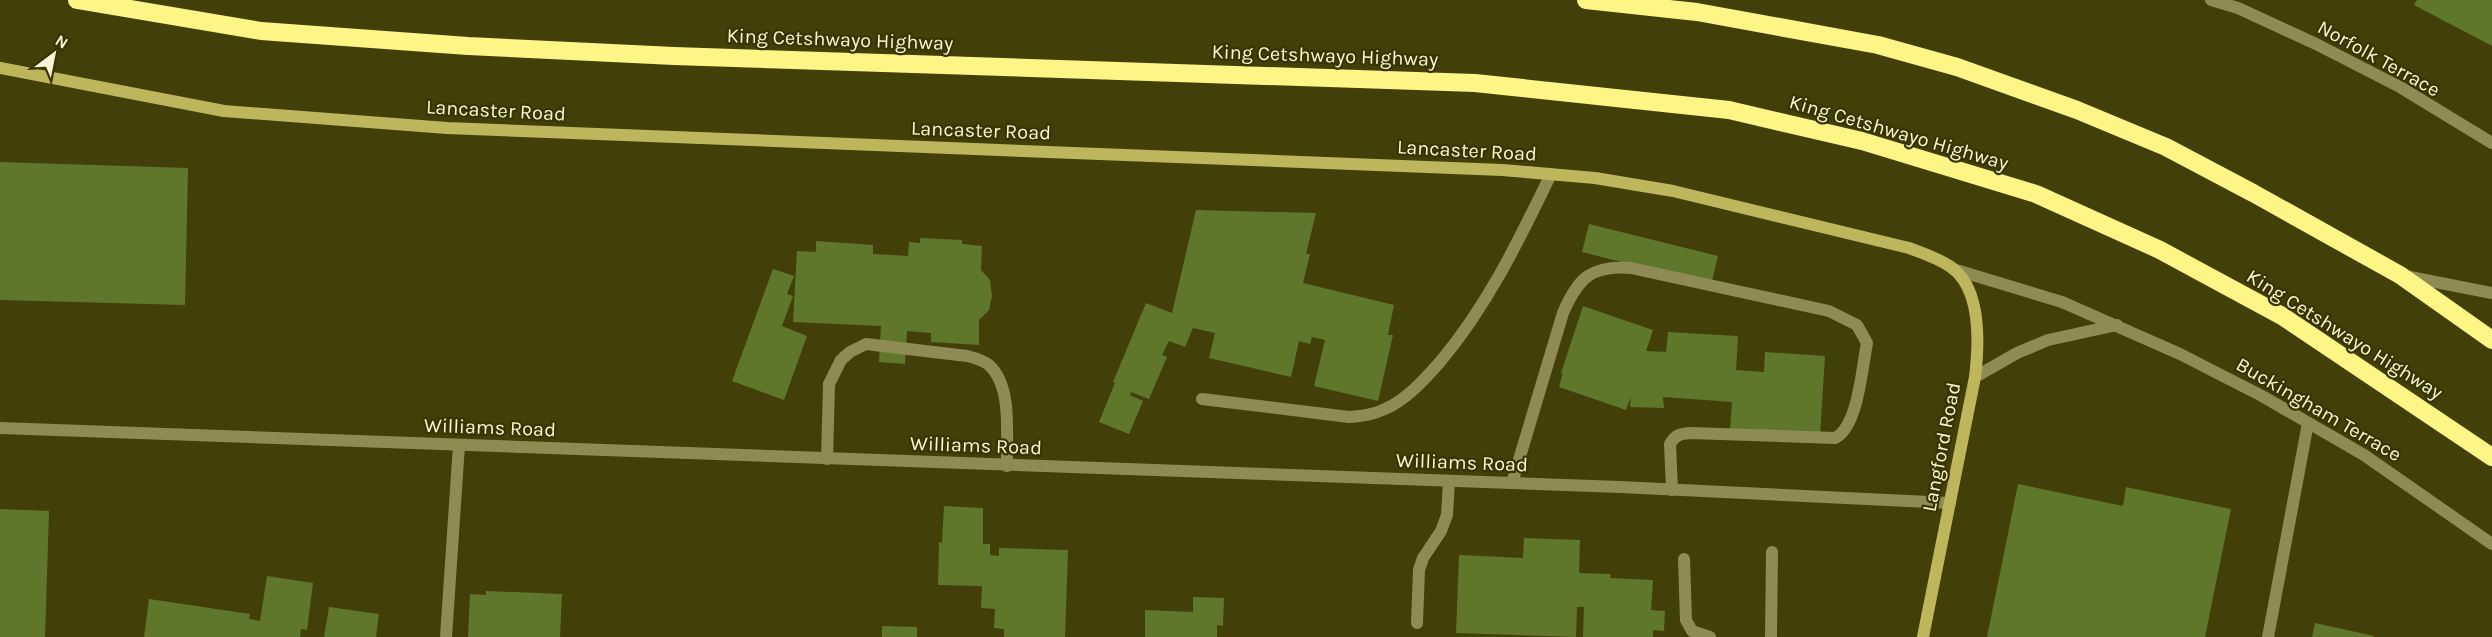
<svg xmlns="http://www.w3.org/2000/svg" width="2492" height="637" viewBox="0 0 2492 637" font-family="Karla,sans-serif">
<rect width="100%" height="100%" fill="#433f09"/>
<path fill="#5f772b" d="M2417,0H2492V46L2414,5Z
M0,162L188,168L185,305L0,300Z
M1196,210L1316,213L1306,254H1310L1303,283L1394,305L1388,335H1393L1378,401L1314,386L1325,340L1312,337L1310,344L1299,341L1291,377L1209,358L1215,333L1193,328L1185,347L1169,341L1162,355L1167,357L1149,399L1131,392L1130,395L1143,401L1129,434L1099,422L1115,383L1113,382L1146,303L1172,313Z
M1589,224L1718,256L1711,285L1582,252Z
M920,238L962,240V244L982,246L981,270L990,280L992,296L989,310L979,320V345L931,342V333L907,331L905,364L879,362L881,326L793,322L797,251L816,252V241L873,245V254L908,256L909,242L920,243Z
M773,269L794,276L787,294L793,296L782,326L807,336L784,400L732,381Z
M1583,306L1653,330L1646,351L1666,352L1668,332L1738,336L1736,370L1764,372L1765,352L1825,356L1820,436L1730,430L1732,402L1663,397L1664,408L1630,407L1631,396L1626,410L1559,387L1563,373H1561Z
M2018,484L2123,506L2126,487L2231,509L2205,637H1987Z
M944,506L983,508V544H990V555L999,556V548L1068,550L1065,637H1004V629L994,628L995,609L981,608L982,586L938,585L939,542L942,543Z
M0,509L49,511L45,637H0Z
M1524,538L1580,540L1579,573L1611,574L1610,578L1653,580L1651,610L1665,611L1664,631L1653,630V637H1583L1584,607H1577L1576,637L1456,633L1459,555L1523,558Z
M267,576L313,583L307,630L301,629L300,637H144L149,599L250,614L249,619L260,621Z
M486,591L562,594L560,637H468L470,594L486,595Z
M1193,597L1224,598L1223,626L1217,625V637H1145V610L1193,612Z
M329,607L379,614L376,637H324Z
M2315,623L2374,636V637H2312Z
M882,626L917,627V637H882Z"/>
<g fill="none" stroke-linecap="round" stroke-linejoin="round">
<path stroke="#8f8b55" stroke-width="12" d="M2405,276L2492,293
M1202,399L1349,417C1361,416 1373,415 1385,409C1406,400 1424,380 1440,362C1488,305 1519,240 1551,174
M827,459L829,384L841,360L850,352L866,344L967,356C975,358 983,360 989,365C1013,387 1006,436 1007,466
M1512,483L1563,313C1578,278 1591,265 1631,268L1829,311L1857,325L1867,343C1862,368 1858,427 1835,438L1690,433C1680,434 1675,435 1670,444L1672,490
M1684,559L1686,620L1692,631L1710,637
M1417,623L1419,570L1423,558L1441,531L1447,515L1449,481
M446,637L459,445
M1771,637L1772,552
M2268,637L2308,423"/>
<path stroke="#8f8b55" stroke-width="12" d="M2211,0L2238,8L2316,44L2400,87L2492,143
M1953,269L2062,302L2180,354L2262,396L2364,455L2492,544
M1975,377L2017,353L2048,340L2117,325
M0,428L1620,487L1950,503"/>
<path stroke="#beb65d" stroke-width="12" d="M0,68L224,111L447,128L1502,170L1595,178L1673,191L1909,248C1923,253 1938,258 1951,267C1982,289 1979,344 1975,377L1923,637"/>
<path stroke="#fef587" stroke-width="18" d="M77,0L261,31L468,46L674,56L1475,83L1729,110L1862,141L2036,194L2160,250L2282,316L2492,457
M1586,0L1697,12L1878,45L1957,67L2077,110L2166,147L2253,193L2400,275L2492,340"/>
</g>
<g text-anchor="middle" stroke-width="4.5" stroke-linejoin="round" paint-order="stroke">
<g font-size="20" fill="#f8f6d4" stroke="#393400">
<text transform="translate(840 39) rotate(2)" y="7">King Cetshwayo Highway</text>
<text transform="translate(1325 55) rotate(2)" y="7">King Cetshwayo Highway</text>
<text transform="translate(2379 58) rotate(29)" y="7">Norfolk Terrace</text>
<text transform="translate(496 110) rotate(3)" y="7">Lancaster Road</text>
<text transform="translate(981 130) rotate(2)" y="7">Lancaster Road</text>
<text transform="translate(1899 132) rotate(16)" y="7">King Cetshwayo Highway</text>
<text transform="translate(1467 150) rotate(3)" y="7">Lancaster Road</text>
<text transform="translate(2345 334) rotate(32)" y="7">King Cetshwayo Highway</text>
<text transform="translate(2319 409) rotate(30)" y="7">Buckingham Terrace</text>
<text transform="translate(490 427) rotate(2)" y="7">Williams Road</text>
<text transform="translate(976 445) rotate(2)" y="7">Williams Road</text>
<text transform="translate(1941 447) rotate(-79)" y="7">Langford Road</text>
<text transform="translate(1462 462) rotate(2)" y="7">Williams Road</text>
</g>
</g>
<g transform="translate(54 54) rotate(32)" stroke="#393400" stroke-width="4.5" paint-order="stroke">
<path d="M0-4.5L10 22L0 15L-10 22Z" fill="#f8f6d4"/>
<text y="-9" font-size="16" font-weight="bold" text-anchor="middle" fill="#f8f6d4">N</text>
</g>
</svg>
